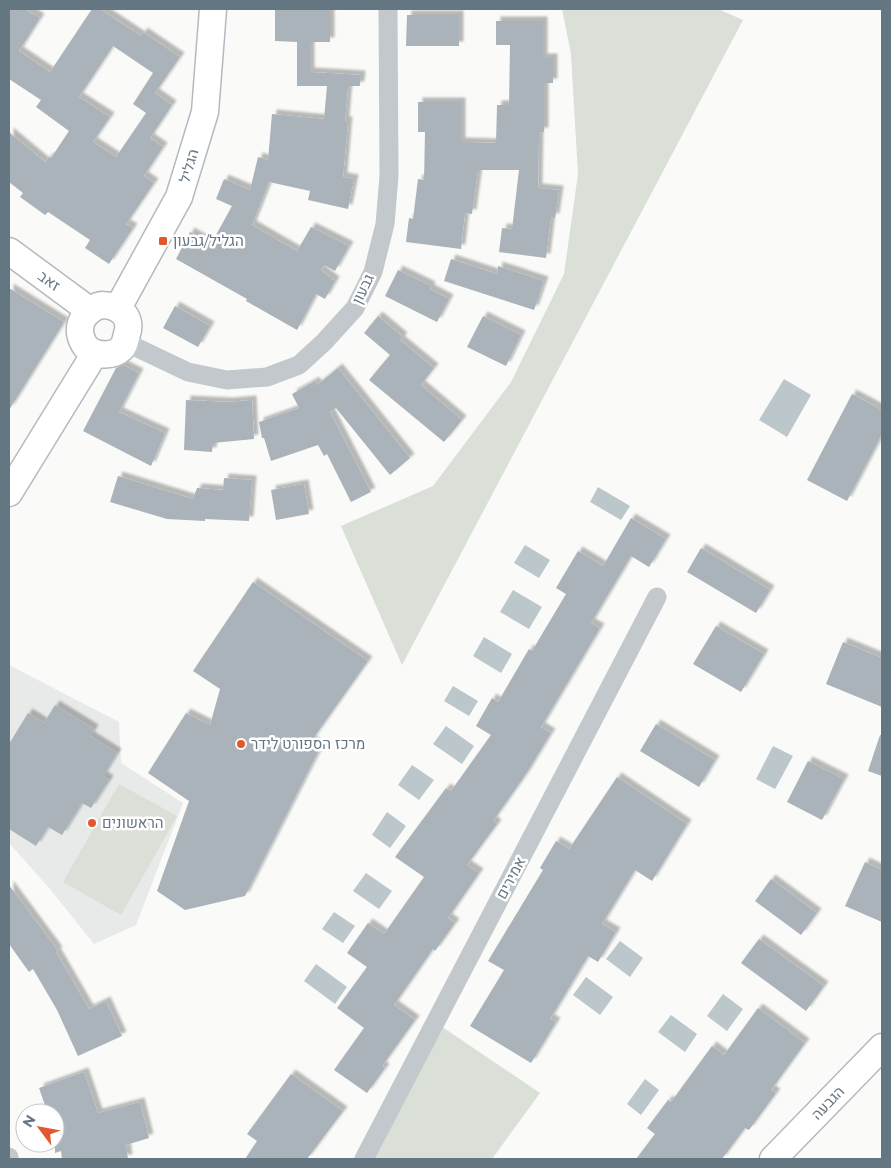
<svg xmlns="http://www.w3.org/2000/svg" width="891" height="1168" viewBox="0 0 891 1168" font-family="Montserrat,Heebo,sans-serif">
<defs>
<filter id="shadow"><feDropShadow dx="4.5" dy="-4.5" stdDeviation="1" flood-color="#0004"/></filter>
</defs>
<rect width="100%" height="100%" fill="#fafaf8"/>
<path fill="#e8e9e9" d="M9,665L119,722L121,763L183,803L136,925L94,944L50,889L9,843Z"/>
<path fill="#dadfd7" d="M562,9H718L743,20L402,665L341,526L433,486L511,382L564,274L578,174L571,54Z
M119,784L177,816L121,915L63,882Z
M435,1022L540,1093L492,1159H364Z"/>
<path fill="#bbc7cb" d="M784,379L811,395L787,437L759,420Z
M598,487L630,506L621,520L590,502Z
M525,545L550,560L539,578L514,563Z
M513,590L542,607L529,629L500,612Z
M484,637L512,654L501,673L473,656Z
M453,686L478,701L469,716L444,701Z
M446,726L474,746L462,764L433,744Z
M773,746L793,756L775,789L756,779Z
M412,765L434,780L419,800L398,785Z
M387,812L406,826L390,848L372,835Z
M366,873L392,891L379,909L353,891Z
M334,912L355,926L343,943L322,929Z
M620,941L643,958L630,977L606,959Z
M316,964L347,987L335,1004L304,981Z
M586,977L613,997L600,1015L573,995Z
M723,994L743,1009L727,1031L707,1016Z
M671,1015L697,1034L685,1052L658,1032Z
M645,1079L659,1090L641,1115L627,1104Z"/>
<path fill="#aab3b9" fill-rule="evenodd" filter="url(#shadow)" d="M9,9H25L40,18L19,51L50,72L92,9H100L141,36L143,32L180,57L155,93L172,105L150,138L163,147L144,176L154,183L126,224L133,228L109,264L85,248L90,240L48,212L45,215L20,197L23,193L9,182V132L45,162L49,157L51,158L69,131L36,107L41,100L9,79ZM113,46L153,73L133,104L146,113L116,157L93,142L110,117L79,97Z
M275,9H330V42H310V72L361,75L360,86H348L345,121H348L343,177L354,179L348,209L308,200L310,191L269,182L252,225L297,251L311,227L349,246L335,271L324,265L321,270L335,281L325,299L316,294L297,330L246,301L247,299L176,259L190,232L211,244L232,206L216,199L224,179L250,190L258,157L268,160L272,114L324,119L327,86H297V42L275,41Z
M407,15H459V46H406Z
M496,21H543V58H553V83H544V132H539L538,188L559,190L555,218L551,217L546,258L499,252L502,228L512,229L519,170H478L472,214L465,213L461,249L406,242L409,218L413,219L418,179L424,180L425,132H418V102H461V142L496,143L497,105H509L510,45H496Z
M451,259L497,274L498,266L544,281L534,310L444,281Z
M398,270L431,286L430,289L449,299L437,322L385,296Z
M9,288L64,322L9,410Z
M175,306L210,326L198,347L163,328Z
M378,316L403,337L400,340L434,368L421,385L462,420L444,442L369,380L390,355L364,333Z
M483,316L521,335L506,366L467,347Z
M123,365L139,373L119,412L165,433L151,466L83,431L116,368Z
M338,368L410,458L390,475L336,408L330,412L371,492L351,502L327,454L324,456L318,445L271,461L264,438H262L259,422L299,408L292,394L315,381L317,385Z
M852,394L882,410V434L847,501L807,480Z
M186,400L228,402L252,400L254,439L213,443L212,452L184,450Z
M118,476L193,499L197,488L223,490L224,478L252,480L249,521L205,519V521L167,519L110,502Z
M304,484L309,514L276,520L271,490Z
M631,518L666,539L649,567L631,556L591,623L600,628L541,727L551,733L526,774L493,821L497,824L467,865L479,873L448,918L455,923L435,951L433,949L394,1005L415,1020L382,1066L385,1068L367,1093L334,1070L364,1028L337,1008L367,967L347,953L368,923L384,934L424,877L395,857L446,788L451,791L491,735L476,726L492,698L498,702L529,649L532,651L566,594L556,588L578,551L603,566Z
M701,548L770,590L756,613L687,572Z
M253,582L368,661L312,740L320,748L245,896L185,910L157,891L189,801L148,773L186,713L210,725L220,689L193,671Z
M716,626L764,654L741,692L693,664Z
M843,642L882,658V707L826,684Z
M55,705L94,729L90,736L117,753L103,776L109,780L91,808L82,803L62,835L48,827L36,846L9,829V744L28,713L44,723Z
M656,724L715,760L699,787L640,751Z
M880,735H882V776L868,771Z
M808,761L844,779L822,820L787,802Z
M617,777L687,824L652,881L635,870L602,924L616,932L598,962L588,956L550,1019L556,1022L531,1063L470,1026L504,970L488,961L543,870L540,868L556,841L569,849Z
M865,862L882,870V922L845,906Z
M771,879L817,913L801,935L755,901Z
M9,885L58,951L56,952L89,1009L106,1001L122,1036L78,1056L57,1010L33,969L29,972L9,944Z
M759,939L824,986L806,1011L741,963Z
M758,1008L805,1043L771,1090L776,1093L749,1130L745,1128L722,1159H636L655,1134L647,1128L668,1100L671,1102L712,1046L724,1055Z
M84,1072L98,1113L140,1102L149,1138L126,1145L128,1159H62L61,1151L55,1153V1108L47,1111L39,1088Z
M291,1074L343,1111L307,1159H245L257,1141L247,1134Z"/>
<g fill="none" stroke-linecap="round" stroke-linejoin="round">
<g stroke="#b3babf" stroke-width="29">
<path id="secondary" d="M9,251L89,310
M102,305C118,305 133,316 127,334C126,338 125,344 122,348C112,358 91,356 84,344C74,327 84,309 102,305Z
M118,308L179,197L205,112L213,9
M9,493L95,353
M773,1159L882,1047"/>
</g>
<path stroke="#c3c8cc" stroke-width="19" d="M125,342L188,372L227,380L267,377L299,365L324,342L355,308L373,272L385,224L389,176L388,9
M9,1157V1159
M364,1159L657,597"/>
<use href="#secondary" stroke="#fff" stroke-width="26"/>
</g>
<g fill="#e4572e" stroke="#fff" stroke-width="2">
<rect x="158" y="236" width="10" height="10" rx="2.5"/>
<circle cx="241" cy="744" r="5"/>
<circle cx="92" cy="823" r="5"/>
</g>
<g text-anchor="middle" stroke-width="5" stroke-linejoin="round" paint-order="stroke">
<g font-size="15" fill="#657683" stroke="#fff">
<text transform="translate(189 166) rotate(-74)" y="5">הגליל</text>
<text transform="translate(49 281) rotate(36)" y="5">זאב</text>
<text transform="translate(363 289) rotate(-64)" y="5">גבעון</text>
<text transform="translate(511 878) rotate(-62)" y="5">אמירים</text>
<text transform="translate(828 1103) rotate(-46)" y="5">הגבעה</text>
</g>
<g font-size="15" fill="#657683" stroke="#fff" text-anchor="start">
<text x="173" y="246">הגליל/גבעון</text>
<text x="251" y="749">מרכז הספורט לידר</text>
<text x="102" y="828">הראשונים</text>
</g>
</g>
<rect width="891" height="1168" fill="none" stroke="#657683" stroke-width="20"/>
<g transform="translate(40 1128) rotate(302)"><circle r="24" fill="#ffffff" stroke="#c1c8cd"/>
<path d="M0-4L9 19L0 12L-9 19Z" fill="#e4572e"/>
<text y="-8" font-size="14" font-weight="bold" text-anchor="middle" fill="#657683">N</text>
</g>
</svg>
